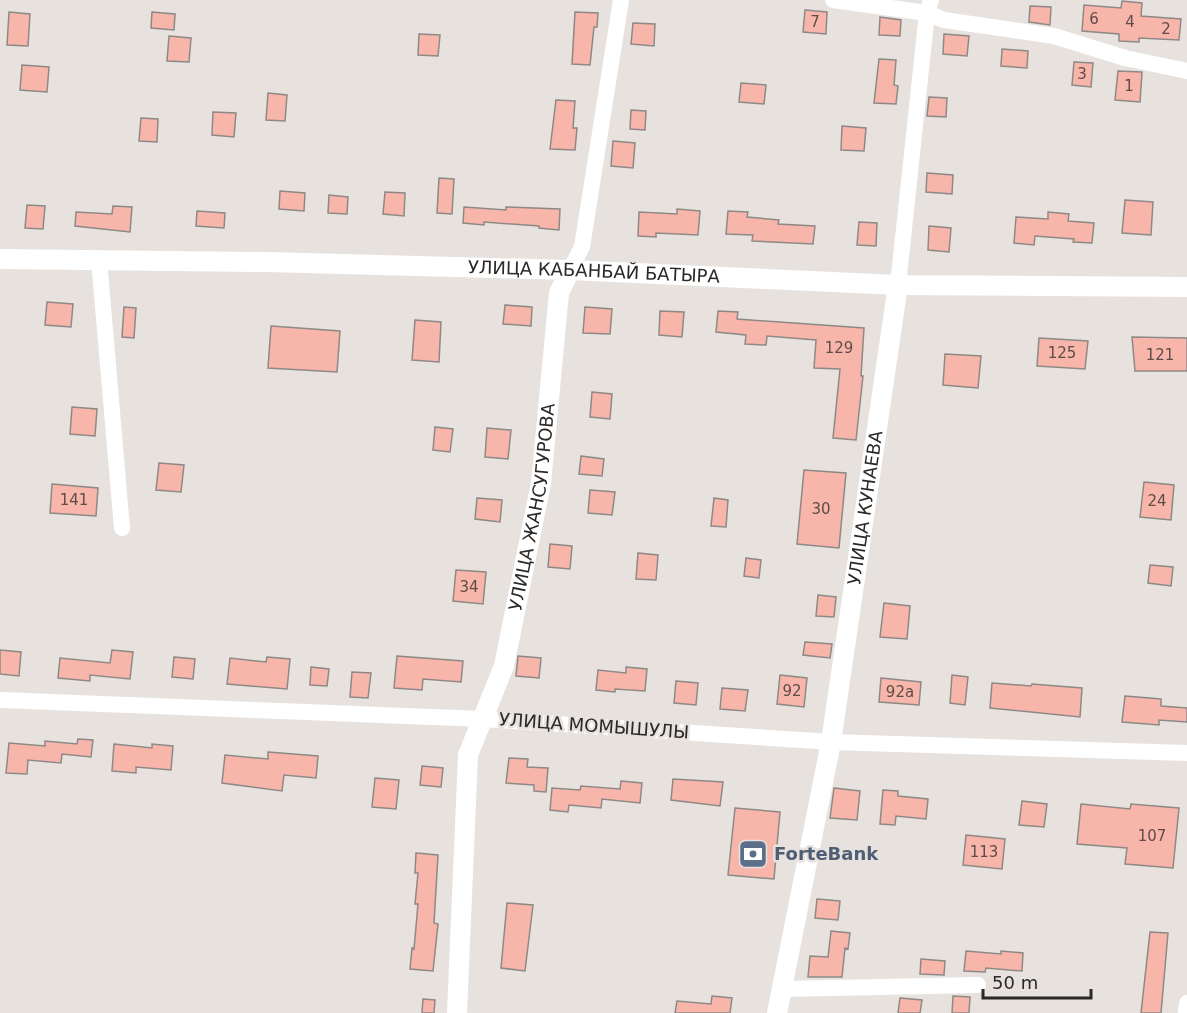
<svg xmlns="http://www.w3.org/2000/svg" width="1187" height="1013" viewBox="0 0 1187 1013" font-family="'DejaVu Sans',sans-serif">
<rect width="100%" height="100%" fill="#e7e2de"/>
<path fill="#f8b6aa" stroke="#8e8987" stroke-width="1.5" d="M1122,1L1142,3L1141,16L1181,19L1179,40L1139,38V42L1119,41V34L1082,31L1084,5L1121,8Z
M1030,6L1051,7L1050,25L1029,22Z
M805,10L827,12L826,34L803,32Z
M9,12L30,14L28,46L7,45Z
M152,12L175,14L174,30L151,28Z
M575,12L598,13L597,27H594L590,65L572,64Z
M880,17L901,20L900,36L879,35Z
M633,23L655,24L654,46L631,44Z
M419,34L440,35L438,56L418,55Z
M944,34L969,36L967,56L943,54Z
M169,36L191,38L189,62L167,61Z
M1002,49L1028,51L1027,68L1001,66Z
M879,59L896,60L894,85L898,86L896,104L874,103Z
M1074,62L1093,63L1091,87L1072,85Z
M22,65L49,67L47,92L20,90Z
M1118,71L1142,72L1140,102L1115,100Z
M741,83L766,85L764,104L739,102Z
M268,93L287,95L285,121L266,120Z
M929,97L947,98L946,117L927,116Z
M556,100L575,101L573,128H577L575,150L550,149Z
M631,110L646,111L645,130L630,129Z
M213,112L236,113L234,137L212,135Z
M141,118L158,119L157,142L139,141Z
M842,126L866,128L864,151L841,150Z
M613,141L635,143L633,168L611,166Z
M927,173L953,175L952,194L926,192Z
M439,178L454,179L452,214L437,213Z
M280,191L305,193L304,211L279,209Z
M385,192L405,193L404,216L383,214Z
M329,195L348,197L347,214L328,213Z
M1125,200L1153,202L1151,235L1122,233Z
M27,205L45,206L43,229L25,228Z
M113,206L132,207L130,232L75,226L76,212L112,214Z
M464,207L506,210V207L560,209L559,230L539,228V226L484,222V225L463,223Z
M677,209L700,211L698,235L656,233V237L638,236L639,212L677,214Z
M197,211L225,213L224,228L196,226Z
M728,211L748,212L747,217L779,220L778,224L815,226L813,244L752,241L753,235L726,234Z
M1048,212L1069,214L1068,221L1094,223L1092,243L1073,242L1074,239L1035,236L1034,245L1014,243L1016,217L1048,219Z
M859,222L877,223L876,246L857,245Z
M929,226L951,228L949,252L928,250Z
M47,302L73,304L71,327L45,325Z
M505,305L532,307L531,326L503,324Z
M124,307L136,308L134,338L122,337Z
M585,307L612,309L610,334L583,333Z
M660,311L684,312L682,337L659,335Z
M718,311L738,312L737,319L864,328L861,376H863L856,440L833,438L840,369L814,368L816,340L767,336L766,345L745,344L746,335L716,332Z
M415,320L441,322L439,362L412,360Z
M271,326L340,331L337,372L268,368Z
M1132,337L1187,338V371H1135Z
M1039,338L1088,341L1085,369L1037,366Z
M945,354L981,356L978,388L943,385Z
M592,392L612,394L610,419L590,417Z
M72,407L97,409L95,436L70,434Z
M435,427L453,429L450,452L433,450Z
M487,428L511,430L508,459L485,457Z
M581,456L604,459L602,476L579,474Z
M159,463L184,465L181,492L156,490Z
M804,470L846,473L839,548L797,544Z
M1144,482L1174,485L1171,520L1140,517Z
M52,484L98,488L96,516L50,513Z
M590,490L615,492L612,515L588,513Z
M477,498L502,500L500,522L475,519Z
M714,498L728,500L726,527L711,526Z
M550,544L572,546L570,569L548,567Z
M638,553L658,555L656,580L636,579Z
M746,558L761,560L759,578L744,576Z
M1150,565L1173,567L1171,586L1148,583Z
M456,570L486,572L483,604L453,601Z
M818,595L836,597L834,617L816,616Z
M884,603L910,606L907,639L880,637Z
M805,642L832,644L830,658L803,655Z
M0,650L21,652L19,676L0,674Z
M112,650L133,652L130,679L90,675V681L58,678L60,658L110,663Z
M397,656L463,661L461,682L423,679L422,690L394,688Z
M518,656L541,658L539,678L516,676Z
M174,657L195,659L193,679L172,677Z
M267,657L290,659L287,689L227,684L230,658L266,662Z
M311,667L329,669L327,686L310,685Z
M626,667L647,669L645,691L615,689V692L596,690L598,670L626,673Z
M352,672L371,673L368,698L350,697Z
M780,675L807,678L804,707L777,704Z
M952,675L968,677L965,705L950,703Z
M881,678L921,682L919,705L879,702Z
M676,681L698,683L696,705L674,703Z
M992,683L1031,686L1032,684L1082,688L1080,717L990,708Z
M722,688L748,690L745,711L720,709Z
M1125,696L1161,699V706L1187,708V722L1159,720V725L1122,722Z
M78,739L93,740L91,757L62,754L61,763L28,760L27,774L6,773L9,743L45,746V741L77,744Z
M114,744L152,748V744L173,746L171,770L136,767V773L112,771Z
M268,752L318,756L316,778L284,775L282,791L222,783L225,755L268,759Z
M509,758L528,759L527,767L548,768L546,792L534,791V785L506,783Z
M422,766L443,768L441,787L420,785Z
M375,778L399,780L396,809L372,807Z
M673,779L723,782L720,806L671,800Z
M621,781L642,783L640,803L602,799L601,808L569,805L568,812L550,810L552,788L580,790L581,786L620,789Z
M834,788L860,791L857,820L830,818Z
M883,790L898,791V796L928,799L926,819L896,816L895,825L880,824Z
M1022,801L1047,804L1044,827L1019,825Z
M1081,804L1130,809L1131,804L1179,808L1173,868L1125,864L1127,848L1077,844Z
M735,808L780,812L774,879L728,875Z
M966,835L1005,839L1002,869L963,865Z
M416,853L438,855L434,923L438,924L433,971L410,969L412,948L414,949L418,904H415L418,873H415Z
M817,899L840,901L838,920L815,918Z
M507,903L533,905L525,971L501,968Z
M831,931L850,933L848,949L845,948L842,977H808L810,956L828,957Z
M1150,932L1168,933L1161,1013H1141Z
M966,951L1001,954V951L1023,953L1022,971L986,968L985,972L964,971Z
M921,959L945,961L944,975L920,974Z
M712,996L732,998L730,1013H675L677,1001L711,1004Z
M953,996L970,997L969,1013H952Z
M900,998L922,1000L920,1013H898Z
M423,999L435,1000L434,1013H422Z"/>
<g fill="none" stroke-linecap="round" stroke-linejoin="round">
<path stroke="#fff" stroke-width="16" d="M833,0L927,13L944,20L1054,36L1125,58L1187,71
M99,260L122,528
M570,270L582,247L621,0
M898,285L927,13L931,0
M0,700L483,719L831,742L1187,753
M782,989L978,985
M1186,1013L1187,1003"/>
<g stroke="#fff" stroke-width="20">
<path id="s1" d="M0,259L267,262L570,270L898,285L1187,287"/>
<path id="s2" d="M457,1013L468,755L504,666L541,483L559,293L570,270"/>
<path id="s3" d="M777,1013L831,742L898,285"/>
</g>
</g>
<defs>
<g id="bank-square" transform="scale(1.5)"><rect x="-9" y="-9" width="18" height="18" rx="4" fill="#5c6f8a" stroke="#e7e2de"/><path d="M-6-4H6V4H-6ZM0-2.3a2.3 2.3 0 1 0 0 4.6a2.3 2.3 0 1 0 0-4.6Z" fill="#fff"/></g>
</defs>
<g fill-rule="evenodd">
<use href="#bank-square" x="753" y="854"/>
</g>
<g text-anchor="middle" stroke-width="5" stroke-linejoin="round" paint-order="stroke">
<g font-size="15" fill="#5e4c48">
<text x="1094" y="24">6</text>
<text x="815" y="27">7</text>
<text x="1130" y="27">4</text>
<text x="1166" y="34">2</text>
<text x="1082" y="79">3</text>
<text x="1129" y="91">1</text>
<text x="839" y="353">129</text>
<text x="1062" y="358">125</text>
<text x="1160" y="360">121</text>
<text x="74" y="505">141</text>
<text x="1157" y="506">24</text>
<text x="821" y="514">30</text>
<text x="469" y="592">34</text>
<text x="792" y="696">92</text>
<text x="900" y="697">92а</text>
<text x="1152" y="841">107</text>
<text x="984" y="857">113</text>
</g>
<g font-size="18" fill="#2b2928" stroke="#e7e2de">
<text dy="6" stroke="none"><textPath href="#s1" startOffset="594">УЛИЦА КАБАНБАЙ БАТЫРА</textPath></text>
<text dy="6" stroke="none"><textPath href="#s2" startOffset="516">УЛИЦА ЖАНСУГУРОВА</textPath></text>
<text dy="6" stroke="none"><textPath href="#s3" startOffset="513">УЛИЦА КУНАЕВА</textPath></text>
<text transform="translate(594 726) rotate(4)" y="6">УЛИЦА МОМЫШУЛЫ</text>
</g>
<g font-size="18" font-weight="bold" fill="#4e5e75" stroke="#e7e2de" text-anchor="start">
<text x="774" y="860">ForteBank</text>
</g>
</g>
<path d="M983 989v9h108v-9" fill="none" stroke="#2b2928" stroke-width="3"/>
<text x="992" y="989" font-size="18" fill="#2b2928" stroke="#e7e2de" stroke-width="4.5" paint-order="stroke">50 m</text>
</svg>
